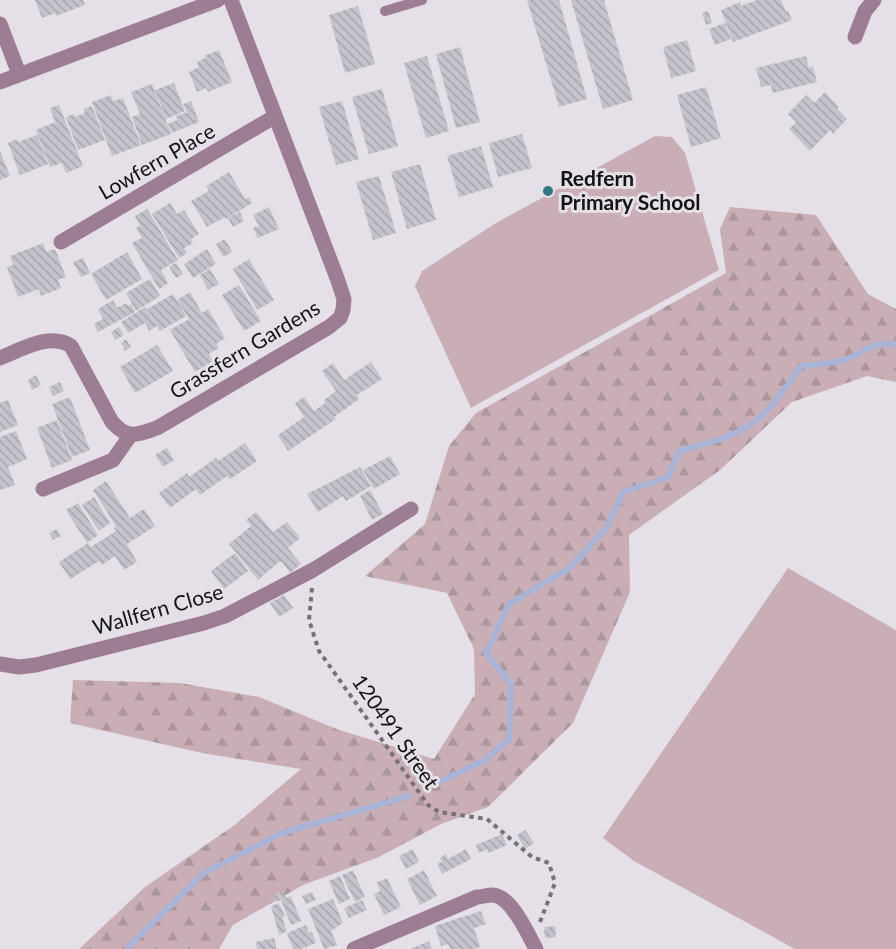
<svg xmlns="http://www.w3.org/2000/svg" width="896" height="949" viewBox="0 0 896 949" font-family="Lato,sans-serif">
<defs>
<pattern id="forest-firs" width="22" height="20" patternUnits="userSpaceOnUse" patternTransform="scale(1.5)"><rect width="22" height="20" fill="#c9aeb5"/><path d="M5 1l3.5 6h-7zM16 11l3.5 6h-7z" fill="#ac959b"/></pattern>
<pattern id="building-back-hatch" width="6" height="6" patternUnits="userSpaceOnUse" patternTransform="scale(1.5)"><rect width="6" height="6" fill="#c4c3cc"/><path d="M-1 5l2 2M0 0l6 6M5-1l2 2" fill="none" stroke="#a8a6ae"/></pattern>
</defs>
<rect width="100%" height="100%" fill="#e5dfe8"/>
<path fill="url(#forest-firs)" d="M730,207L816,215L868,294L896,309V382L867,376L792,402L720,470L629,535L630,592L573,723L488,807L441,824L379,857L303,885L233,925L219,949H79L145,887L236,824L301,769L202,753L70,723L73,680L180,683L259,697L339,730L434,759L475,694L474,649L447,593L365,576L425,524L449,446L476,413L726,273L720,229Z"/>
<path fill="#c9aeb5" d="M655,136L672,137L685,153L719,270L471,408L415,286L422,271L496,223Z
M788,568L896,630V949H795L634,861L603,838Z"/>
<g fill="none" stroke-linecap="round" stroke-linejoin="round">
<path stroke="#a9b3d5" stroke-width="6" d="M428,787L483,761L509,740L511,684L486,653L509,604L568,569L606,529L623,492L668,477L679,451C704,444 736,437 757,420C773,407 789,383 801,366C815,364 830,364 843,360C862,355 875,339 896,345
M129,949V946L204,873L282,833L409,796"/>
</g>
<path fill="url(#building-back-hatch)" d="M35,0H83L85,5L56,16L55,13L42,18Z
M527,0H559L587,99L559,107Z
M571,0H604L633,100L603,109Z
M757,0H781L786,12L788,11L792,20L733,42L721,10L740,2L741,6Z
M358,6L375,64L345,73L329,15Z
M708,11L712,23L706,25L702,13Z
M725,23L731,39L715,45L709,29Z
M687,40L696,71L671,78L663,47Z
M460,47L480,122L456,128L436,54Z
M219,50L232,82L208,92L206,88L197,92L189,72L199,67L197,62L206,58L204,56Z
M427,56L449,131L426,138L404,63Z
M806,56L809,68L813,66L817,82L773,93L771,85L761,87L756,68Z
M174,83L185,111L166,119L155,90Z
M152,84L171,134L142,145L132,117L140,114L131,92Z
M706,87L721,138L691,147L677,95Z
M382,89L398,146L369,154L352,97Z
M825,92L839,107L837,109L847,119L833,134L830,130L810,151L789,129L796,122L788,114L806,95L814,103Z
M111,95L113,101L123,98L141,145L112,156L92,102Z
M191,101L199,122L172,133L168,124L177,120L176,116L187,112L183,104Z
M342,101L359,159L336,165L319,107Z
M59,105L83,166L66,173L62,163L50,167L36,130L55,122L50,108Z
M92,106L105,140L78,150L66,117L74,114L75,117L85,113L84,109Z
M522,134L532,168L498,177L489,143Z
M37,135L48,164L20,175L8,143L17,139L18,142Z
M481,146L493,187L459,197L447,156Z
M0,151L10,176L0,180Z
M420,164L436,220L407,229L391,172Z
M229,172L245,199L249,197L252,203L226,219L225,217L207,227L191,201L209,191L206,186Z
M379,176L396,233L373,240L356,182Z
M170,203L177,214L184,210L199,234L191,239L193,243L184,248L187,253L179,258L152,214Z
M269,207L279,229L258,238L253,228L259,226L253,215Z
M147,209L178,260L161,270L168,283L159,289L132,243L142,238L136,228L140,226L135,216Z
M240,212L244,221L233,227L228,218Z
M225,239L232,252L223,257L216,244Z
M43,243L46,252L55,249L66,277L58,280L61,288L41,296L39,289L18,297L7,267L13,265L10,256Z
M207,249L216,264L193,278L184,264Z
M127,252L142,279L106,300L91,274Z
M83,258L90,273L81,277L73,262Z
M249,259L274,300L257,310L233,269Z
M176,263L183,274L176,278L169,267Z
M210,269L219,284L208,290L200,275Z
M150,279L160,296L136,311L126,293Z
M239,285L261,321L244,331L222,295Z
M190,292L202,313L208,309L225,338L216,344L219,348L209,354L213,361L195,372L170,330L189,319L177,300Z
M173,294L186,316L160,331L147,309Z
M113,300L117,308L126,303L128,306L131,304L135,312L98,332L94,324L103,319L98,309Z
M145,307L157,326L149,331L145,323L128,333L121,322Z
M119,327L124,335L115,340L111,332Z
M126,339L131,347L125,351L121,343Z
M157,345L173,371L135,393L120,367Z
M371,362L382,379L357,395L359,399L334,417L336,419L288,451L278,435L304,417L295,403L304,397L314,411L325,403L324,400L336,391L322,371L333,363L344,380Z
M36,375L41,385L32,390L28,380Z
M60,382L64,391L53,396L49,387Z
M70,397L90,450L72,457L52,404Z
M8,400L18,425L0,432V403Z
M57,420L72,460L52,468L37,428Z
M16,431L27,459L8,467L15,485L0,490V437Z
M245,443L257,461L230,479L227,476L200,495L196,489L170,508L159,493L187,473L189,477L216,458L218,461Z
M167,448L174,460L163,467L155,455Z
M390,456L400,474L374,489L363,470Z
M360,467L371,486L346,501L343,496L318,512L307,494Z
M106,481L130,518L144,509L155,526L127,544L137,562L124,570L115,556L102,565L99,561L70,579L59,562L88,543L91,547L116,531L114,528L116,526L93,490Z
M370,490L383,514L372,520L360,496Z
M94,497L110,523L99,531L82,505Z
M78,503L98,535L87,543L66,510Z
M256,512L273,532L287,522L300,538L288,548L301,564L290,573L282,562H279L258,580L229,544L251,526L246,520Z
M57,529L61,536L53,540L49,533Z
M235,553L248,571L224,589L211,571Z
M284,595L293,608L279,617L270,603Z
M525,830L534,843L525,849L517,835Z
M502,834L507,845L488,853L487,849L479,853L476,845Z
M413,849L419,862L406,869L399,856Z
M466,849L471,859L442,874L437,864L442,862L440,858L446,854L448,859Z
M353,870L365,897L355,902L342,875Z
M424,870L437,896L420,905L407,879Z
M340,876L350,899L339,904L329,881Z
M387,878L401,907L384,915L374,894L380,891L377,882Z
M283,891L286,898L291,896L301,921L291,925L281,900L276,902L273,895Z
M312,892L316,900L306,904L302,896Z
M333,899L343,923L331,931L337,945L324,949L308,909Z
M362,900L367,910L349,918L344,908Z
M279,903L285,916L282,917L287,931L279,935L271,906Z
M481,911L486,924L474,928L480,947L473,949H450L448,944L441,946L435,926Z
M306,925L309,933L312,932L316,943L301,949H293L287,933Z
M555,926L556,937L545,938L544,927Z
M274,938L277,949H257L256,942Z
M429,941L432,949H410Z"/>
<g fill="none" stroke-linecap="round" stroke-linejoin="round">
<path stroke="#757177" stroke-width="4" stroke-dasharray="4.5 4.5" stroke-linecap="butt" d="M312,588L309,620L319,651L428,805L439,812L487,819L532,857L549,863L555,883L540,922"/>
<path stroke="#9d7d93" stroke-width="10" d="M385,11L422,0"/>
<path stroke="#9d7d93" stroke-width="15" d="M855,37L865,11L874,0
M61,242L274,117
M0,358C21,350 49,332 71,346L112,422C128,440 137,435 157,428L329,327L340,318L343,310L344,299L337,278L231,0
M43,489L113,460L130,436
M0,664L19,667L36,665L204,623L225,616L313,570L411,509
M354,949L477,897C482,897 487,895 492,895C511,895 528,934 536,949"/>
<path stroke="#9d7d93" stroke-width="15" d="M0,24L19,74
M0,82L218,0"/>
</g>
<circle fill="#327a83" stroke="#e5dfe8" stroke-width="2" cx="548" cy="191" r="6"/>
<g text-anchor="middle" stroke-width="6" stroke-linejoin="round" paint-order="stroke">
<g font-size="21" fill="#141215" stroke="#e5dfe8">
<text transform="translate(157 162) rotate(-30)" y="7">Lowfern Place</text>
<text transform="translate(245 350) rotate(-31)" y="7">Grassfern Gardens</text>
<text transform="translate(158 610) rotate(-16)" y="7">Wallfern Close</text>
<text transform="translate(395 732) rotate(55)" y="7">120491 Street</text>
</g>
<g font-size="21" font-weight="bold" fill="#141215" stroke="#e5dfe8" text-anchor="start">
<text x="560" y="186">Redfern<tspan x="560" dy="24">Primary School</tspan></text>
</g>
</g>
</svg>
